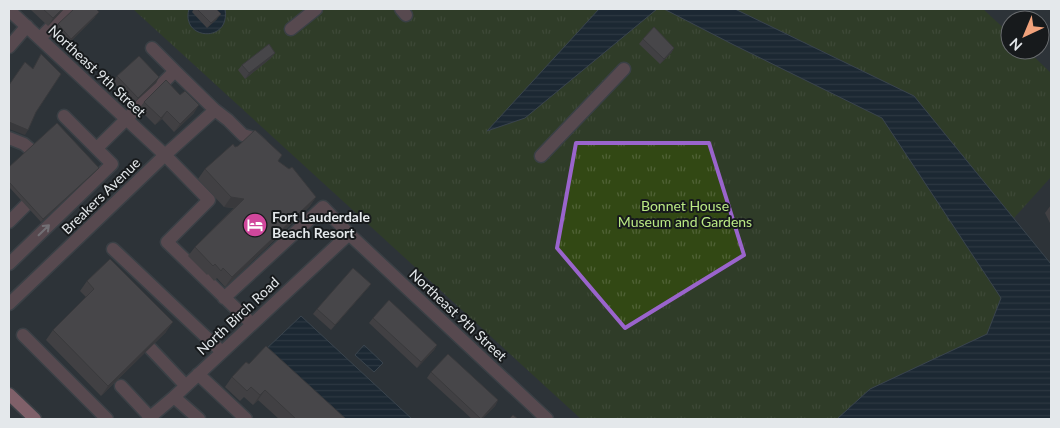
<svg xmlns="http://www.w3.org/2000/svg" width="1060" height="428" viewBox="0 0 1060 428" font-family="Lato,sans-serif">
<defs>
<pattern id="grass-tufts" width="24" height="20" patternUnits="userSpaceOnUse" patternTransform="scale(1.25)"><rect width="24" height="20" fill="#324814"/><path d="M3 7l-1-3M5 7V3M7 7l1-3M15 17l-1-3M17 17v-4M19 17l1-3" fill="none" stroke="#506236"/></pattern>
<pattern id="water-rules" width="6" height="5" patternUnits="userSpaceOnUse" patternTransform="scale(1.25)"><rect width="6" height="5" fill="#071c2d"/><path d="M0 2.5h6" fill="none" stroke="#2b3d4c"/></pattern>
</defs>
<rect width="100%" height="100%" fill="#2d3338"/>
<path fill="url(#grass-tufts)" d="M133,9H983L1010,34V50H1027L1051,73V177L1014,218L1001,298L987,334L870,389L837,419H581Z"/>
<path fill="url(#water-rules)" stroke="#495966" d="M189,9H225C231,44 180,40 189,9Z
M599,9H657L525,118L487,131Z
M664,9H735L914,96L1051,264V419H837L870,389L987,334L1001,298L882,118L734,45Z
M301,316L412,419H339L264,351Z
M364,345L383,363L374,372L355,355Z"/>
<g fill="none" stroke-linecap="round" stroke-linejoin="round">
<g stroke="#4a5055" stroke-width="15">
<path id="minor" d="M401,9L406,15
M9,10L165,155L209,200L167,242L252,324
M291,29L316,9
M40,38L69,9
M9,47L27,26
M175,71L215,110L228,120L243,135L253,138L261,145
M9,138L24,144L30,149
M97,148L175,71L152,48
M541,156L624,69
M9,222L26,205
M113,249L222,352
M9,264L112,164L64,116
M224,298L323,207L349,234L547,419
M9,304L165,155L215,110
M23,335L107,419
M151,349L186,386
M198,374L246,419
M121,386L150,417
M174,397L199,419
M148,419L174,397L349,234"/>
</g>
<g stroke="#4a5055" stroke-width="15">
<path id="major" d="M9,394L35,419"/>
</g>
<use href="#minor" stroke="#8b656c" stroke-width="12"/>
<use href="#major" stroke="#e297a4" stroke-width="12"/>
</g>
<path fill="#595150" d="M30,9H64L48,26Z
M194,9H216L217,19L207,28L192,12Z
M95,17L68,44L54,30L58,24Z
M643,39L674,48L671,53L660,64L639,44Z
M271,58L245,79L238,70L242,65Z
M117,76L159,77L156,83L134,103L113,82Z
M144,102L194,113L174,132L162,119L155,125L139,109Z
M235,147L278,161L316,197L309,207L225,287L217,278L214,281L208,274L207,275L188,256L195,247L234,208L224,207L198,179L205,169Z
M9,167L97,170L41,222L9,187Z
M1051,205V225L1045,213Z
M87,281L166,332L101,396L46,340L53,330L86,297L80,291Z
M371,284L367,289L331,330L313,314L317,309Z
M373,318L437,345L434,350L417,368L369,323Z
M249,364L346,419H279L258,400L253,405L244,397L240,401L225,387L232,377Z
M431,372L498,400L495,406L482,419H472L427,378Z"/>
<path fill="#484241" d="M62,9H64L48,26L53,18Z
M99,12L95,17L68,44L71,39Z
M221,14L217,19L207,28L211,23Z
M674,48L671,53L660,64L664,59Z
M275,53L271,58L245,79L249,73Z
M159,77L156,83L134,103L138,98Z
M199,105L194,113L174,132L180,124Z
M167,111L162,119L155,125Z
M9,122L28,130L25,135L9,129Z
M99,168L97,170L41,222L43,219Z
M231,197L244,199L237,208L224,207Z
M316,197L309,207L225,287L232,277Z
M371,284L367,289L331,330L335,325Z
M173,322L166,332L101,396L108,386Z
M437,345L434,350L417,368L421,362Z
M265,390L258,400L253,405L260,395Z
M498,400L495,406L482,419H481Z"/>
<path fill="#675e5d" stroke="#484241" d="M43,9H62L53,18Z
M74,9H96L99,12L71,39L58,24Z
M197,9H216L221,14L211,23Z
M654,27L674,48L664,59L643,39Z
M269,44L275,53L249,73L242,65Z
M41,54L61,74L36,112L28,130L9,122V85L25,62L33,69Z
M139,56L159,77L138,98L117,76Z
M166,80L180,95L185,91L199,105L180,124L167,111L161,118L144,102Z
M57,123L99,168L43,219L9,182V167Z
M255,130L282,155L278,161L289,169L292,167L316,197L232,277L223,268L221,271L215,264L213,266L195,247L244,199L231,197L205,169L233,144L235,147L238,146Z
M110,259L173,322L108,386L53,330L94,289L87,281Z
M353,268L371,284L335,325L317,309Z
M389,300L437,345L421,362L373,318Z
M266,346L346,419H296L265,390L260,395L251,387L247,391L232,377L246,362L249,364Z
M448,354L498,400L481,419L431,372Z
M513,415L518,419H509Z"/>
<defs><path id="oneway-shaft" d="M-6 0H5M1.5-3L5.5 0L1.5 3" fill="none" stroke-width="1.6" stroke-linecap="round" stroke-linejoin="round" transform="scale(1.25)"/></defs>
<use stroke="#c5babf" href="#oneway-shaft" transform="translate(44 230) rotate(-44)"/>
<path d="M0 0H1060V428H0ZM576,143H709L744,255L625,328L557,248Z" fill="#2d3338" fill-opacity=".55" fill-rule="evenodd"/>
<path fill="none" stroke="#9a64cc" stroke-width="4" stroke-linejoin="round" d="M576,143H709L744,255L625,328L557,248Z"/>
<defs>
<g id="hotel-disc" transform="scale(1.25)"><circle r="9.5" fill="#d1479c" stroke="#171a1c"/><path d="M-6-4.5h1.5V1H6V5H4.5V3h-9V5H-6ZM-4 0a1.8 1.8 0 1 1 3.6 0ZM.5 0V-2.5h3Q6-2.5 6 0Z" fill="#fff"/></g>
</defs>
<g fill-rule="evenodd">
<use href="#hotel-disc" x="255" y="225"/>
</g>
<g text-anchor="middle" stroke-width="4" stroke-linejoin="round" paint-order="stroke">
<g font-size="14" fill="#e4e8eb" stroke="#171a1c">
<text transform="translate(97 71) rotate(43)" y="5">Northeast 9th Street</text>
<text transform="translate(101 196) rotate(-44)" y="5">Breakers Avenue</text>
<text transform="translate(458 315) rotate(43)" y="5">Northeast 9th Street</text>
<text transform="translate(238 316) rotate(-43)" y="5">North Birch Road</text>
</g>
<g font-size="14" fill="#bae984" stroke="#171a1c">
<text x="685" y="211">Bonnet House<tspan x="685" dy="16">Museum and Gardens</tspan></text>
</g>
<g font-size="14" font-weight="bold" fill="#e4e8eb" stroke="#171a1c" text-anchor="start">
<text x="272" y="222">Fort Lauderdale<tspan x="272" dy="16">Beach Resort</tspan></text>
</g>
</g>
<rect width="1060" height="428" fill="none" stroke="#e4e8eb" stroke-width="20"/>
<g transform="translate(1025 35) rotate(224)"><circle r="24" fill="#171a1c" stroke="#696c6f"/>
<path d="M0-4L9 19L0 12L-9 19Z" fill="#f1a27b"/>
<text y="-8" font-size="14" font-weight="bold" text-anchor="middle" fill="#e4e8eb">N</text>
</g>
</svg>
